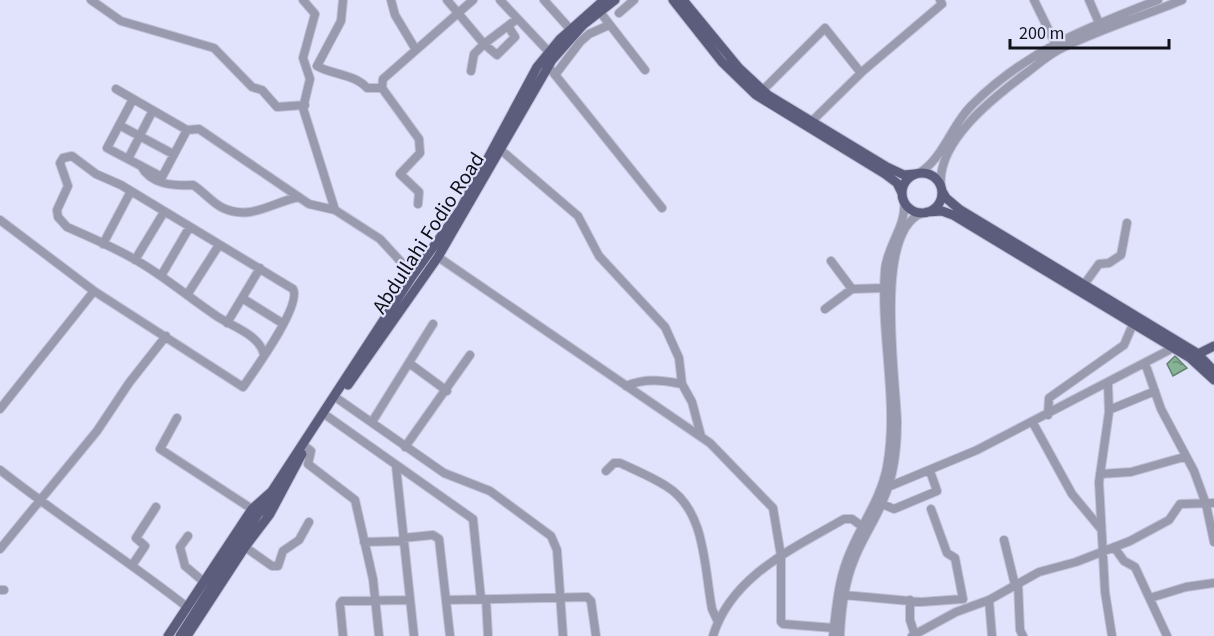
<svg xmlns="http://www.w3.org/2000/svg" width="1214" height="636" viewBox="0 0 1214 636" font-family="'Source Sans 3',sans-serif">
<defs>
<pattern id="water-ripples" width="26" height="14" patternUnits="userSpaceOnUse" patternTransform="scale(1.5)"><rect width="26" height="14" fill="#86b295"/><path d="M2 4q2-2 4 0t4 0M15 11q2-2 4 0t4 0" fill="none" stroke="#6c8f79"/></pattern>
</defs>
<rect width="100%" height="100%" fill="#e1e3fd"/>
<path fill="url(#water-ripples)" stroke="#638270" stroke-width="1.5" d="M1175,356L1187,368L1173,376L1167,364Z"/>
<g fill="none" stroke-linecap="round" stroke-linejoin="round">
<g stroke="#c0c1d9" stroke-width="10">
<path id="minor" d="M91,0L121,21L214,48L252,87L262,90L277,107L305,105
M303,0L315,14L303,58L310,79L303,108L335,210
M343,0L341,21L317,66C333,75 355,74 367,88H382
M391,0L395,15L416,50
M447,0L484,44L517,19
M500,0L548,51
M544,0L570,29
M1034,0L1055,43
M1089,0L1099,23
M600,12L645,70
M619,13L634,0
M548,66L662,208
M471,71L474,54L484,44L497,55L515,37L508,26
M555,75L580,42L589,34L609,25
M116,89L187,130L199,129L309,204L335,210L380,239L413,275
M763,90L825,28L861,73
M132,101L107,148L162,177L187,130
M811,122L863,71L942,4L940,0
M119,125L173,154
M502,151L578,216L599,256L665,327L679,358L682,384L692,402L701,436
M128,159L152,112
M141,166C151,185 174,186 193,185C203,191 212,203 223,208C251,221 273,202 299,197
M919,173C943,159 952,124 972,105C1026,51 1088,27 1158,0
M941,187C936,142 993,98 1025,74C1037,65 1049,54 1062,48C1101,29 1143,16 1182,0
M418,204L419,192L400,174L420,153L419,139L382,88L383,79L473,0
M0,220L94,291L243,387C254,371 302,305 293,289L121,185L96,174L72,156L63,158L60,163L68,186L57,210L58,217L67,227C90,237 113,247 134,259C163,275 188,297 215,315C230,326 260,334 264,355
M103,244L131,191
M438,257L710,443L773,508L781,556V622L783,624L834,628
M135,260L164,212
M831,261L852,289L884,288
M161,276L189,228
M1083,286L1099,264L1109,263L1121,255L1127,223
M187,295L219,245
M242,298L282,323
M825,309L852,289
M227,323L260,268
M409,363L447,391
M1145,363L1161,409L1194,471L1206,504L1214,542
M1108,384L1109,412L1099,482L1105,592L1112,636
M626,386C645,378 662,380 682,384
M338,399L444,473L490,491L551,536L557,550L563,636
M0,409L94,291
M1109,410L1155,391
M1048,415L1049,398L1124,345L1133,324
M327,416L473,519L481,599
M177,418L160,449L252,509
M372,422L433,324
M1033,423L1072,494L1101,529
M306,447L311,451L308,464L355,500L373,579L379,636
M405,447L470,355
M396,466L414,636
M0,470C61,518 126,559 187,607
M606,471L614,463H620C635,470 652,477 666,486C706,510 704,567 712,609L718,622
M1100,474L1131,472L1184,457
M888,487L977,450L1173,348
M882,504L894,509L937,491L930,471
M188,536L180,547L185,566L204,582
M403,538L433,535L439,539L450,636
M1004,540L1015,585
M364,542L403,541
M245,547L272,566H278L283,551L299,540L309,522
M1114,547L1124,561L1135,567L1167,636
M0,549L97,431L129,383L166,336
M133,564L145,546L136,538L156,507
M1018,583L1020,630L1023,636
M0,590H4
M844,595L921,602L963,599L955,558L947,553L931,509
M1150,598L1186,587L1214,583
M486,599L488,636
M447,600L587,597L591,601L596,636
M910,600V620L915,635
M989,600L992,636
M343,636L340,604L342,601L410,600
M713,636C731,576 794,548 844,519H852L863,527
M833,636C836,610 838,584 847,560C859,527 880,502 887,467C899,402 880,336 885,270C887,245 907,226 904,201
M840,636C841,610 844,584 854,560C862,538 876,520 884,498C894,475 897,447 897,422C896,378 873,232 922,213
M912,636L956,612L989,600L1039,572L1076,562L1130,541L1169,520L1180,504L1214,503"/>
</g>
<g stroke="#c0c1d9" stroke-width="11">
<path id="major" d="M673,0L722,62L756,95L885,174L897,183L902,193
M683,0L739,68L768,95L887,167L904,175L915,174
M902 193a20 20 0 1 1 40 0a20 20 0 1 1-40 0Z
M942,191L946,198L959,209L1197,353L1214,371
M927,212L942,211L953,215L1190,358L1214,380
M1192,357L1214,346
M348,385L438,257L552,60L583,25L615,0
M168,636L252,509L272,491L413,275L460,210L537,67L560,39L604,0
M180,636L258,514L276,498
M187,636L245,547L270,514L302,454"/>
</g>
<use href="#minor" stroke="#999aad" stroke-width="8"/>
<use href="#major" stroke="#5c5c7d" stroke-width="9"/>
</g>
<g text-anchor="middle" stroke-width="4.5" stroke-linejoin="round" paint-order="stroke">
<g font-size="21" fill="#11111a" stroke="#e1e3fd">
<text transform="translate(428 233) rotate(-57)" y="7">Abdullahi Fodio Road</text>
</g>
</g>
<path d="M1010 39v9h159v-9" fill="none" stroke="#11111a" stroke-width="3"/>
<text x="1019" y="39" font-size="18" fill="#11111a" stroke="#e1e3fd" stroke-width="4.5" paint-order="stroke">200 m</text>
</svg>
